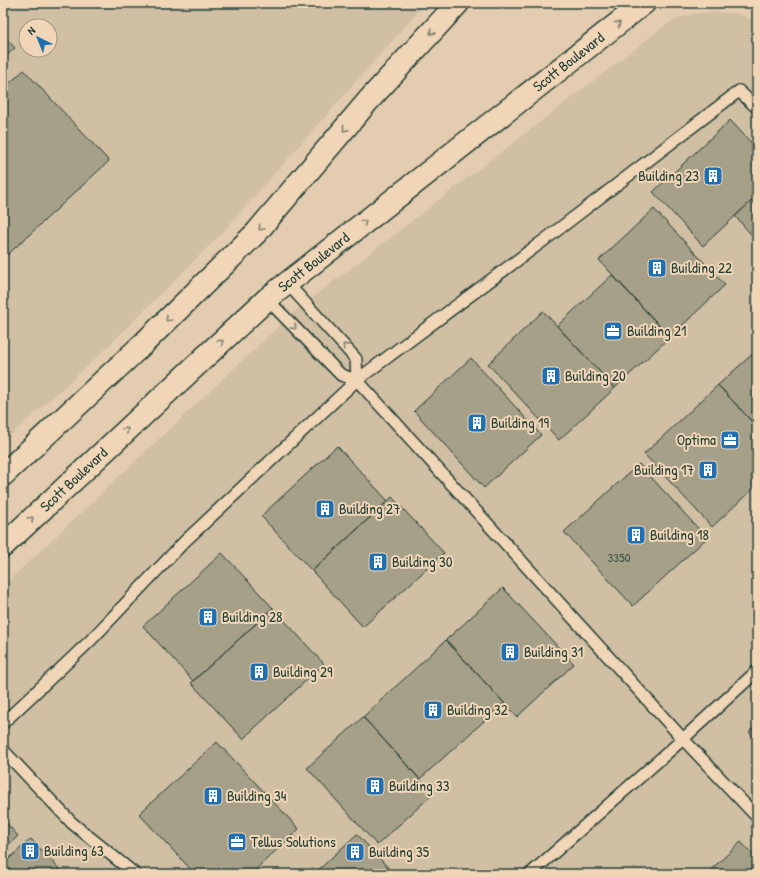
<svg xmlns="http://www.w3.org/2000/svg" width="760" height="877" viewBox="0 0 760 877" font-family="'Patrick Hand',sans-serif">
<rect width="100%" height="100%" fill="#e3ccaf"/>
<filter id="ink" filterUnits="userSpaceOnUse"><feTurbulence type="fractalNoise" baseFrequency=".025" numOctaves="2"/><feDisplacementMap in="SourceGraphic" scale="8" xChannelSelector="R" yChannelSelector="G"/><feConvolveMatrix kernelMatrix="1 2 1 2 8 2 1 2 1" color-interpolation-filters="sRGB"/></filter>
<g filter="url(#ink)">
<path fill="#d1bfa4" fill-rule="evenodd" d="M3,3H426L220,235L180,275L95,359L3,442ZM26,26H50V50H26Z
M705,12L736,13L757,23V874H3V586L294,312L667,24L684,16Z"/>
<path fill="#a6a089" stroke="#1f3d34" d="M3,35L15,48L3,59Z
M24,70L109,161L3,259V89Z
M730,120L757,149V196L703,246L653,192Z
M757,196V241L735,216Z
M654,209L725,285L670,337L599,260Z
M612,275L670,337L615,388L557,326Z
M543,311L615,388L559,440L488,364Z
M757,350V427L718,385Z
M471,358L541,435L484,488L414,411Z
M718,385L757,427V485L712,527L644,454Z
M337,446L388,501L312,571L261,516Z
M639,464L707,538L633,606L564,532Z
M392,497L444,553L363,627L312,571Z
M222,553L273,608L193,681L143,626Z
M503,588L574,664L517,717L446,640Z
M273,608L324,664L243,739L191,683Z
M446,640L504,703L420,779L363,717Z
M363,717L433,794L377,845L307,768Z
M757,725V741L749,732Z
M217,742L299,829L251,874H195L139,814Z
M3,819L18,836L3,850Z
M357,834L394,874H314Z
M31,839L64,874H3V864Z
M741,842L757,859V874H706Z"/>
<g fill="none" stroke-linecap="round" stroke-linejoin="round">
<g stroke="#1f3d34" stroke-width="14">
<path id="lane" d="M287,283L356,359L357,380
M267,299L341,375L357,380L683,739L757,817
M3,723L90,641L184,542L357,380L551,235L739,91L757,108
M3,750L72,823L135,874
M530,874L683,739L757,671"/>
</g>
<g stroke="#1f3d34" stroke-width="25">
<g id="primary">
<path d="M3,475L145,342L256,233L368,101L458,3"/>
<path id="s1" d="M3,546L267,299L644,3"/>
</g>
</g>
<use href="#lane" stroke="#f0d5b7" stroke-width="11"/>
<use href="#primary" stroke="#f0d5b7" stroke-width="22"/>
</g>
<defs><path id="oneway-chevron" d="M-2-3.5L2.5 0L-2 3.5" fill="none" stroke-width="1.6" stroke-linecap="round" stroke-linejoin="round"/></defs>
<g stroke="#7d816f">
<use href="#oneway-chevron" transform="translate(618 24) rotate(-38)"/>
<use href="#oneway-chevron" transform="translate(432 32) rotate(132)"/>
<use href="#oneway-chevron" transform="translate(345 129) rotate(130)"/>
<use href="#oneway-chevron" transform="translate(364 222) rotate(-38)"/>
<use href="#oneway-chevron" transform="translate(261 228) rotate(130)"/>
<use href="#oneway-chevron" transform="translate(168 319) rotate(135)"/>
<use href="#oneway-chevron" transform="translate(294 327) rotate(46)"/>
<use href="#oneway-chevron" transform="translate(221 342) rotate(-43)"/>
<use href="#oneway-chevron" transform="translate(345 346) rotate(-132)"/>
<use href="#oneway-chevron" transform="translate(126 430) rotate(-43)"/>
<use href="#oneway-chevron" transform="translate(31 519) rotate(-43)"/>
</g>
</g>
<defs>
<g id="building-square" transform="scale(1)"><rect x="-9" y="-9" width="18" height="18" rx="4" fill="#1f6fb2" stroke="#f0d5b7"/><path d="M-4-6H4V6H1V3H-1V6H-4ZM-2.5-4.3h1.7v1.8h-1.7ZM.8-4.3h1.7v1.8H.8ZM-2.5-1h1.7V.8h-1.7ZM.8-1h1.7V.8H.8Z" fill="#fff"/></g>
<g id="office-square" transform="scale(1)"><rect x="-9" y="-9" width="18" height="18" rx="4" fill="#1f6fb2" stroke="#f0d5b7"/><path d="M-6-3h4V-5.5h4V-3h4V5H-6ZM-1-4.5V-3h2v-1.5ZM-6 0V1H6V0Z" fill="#fff"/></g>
</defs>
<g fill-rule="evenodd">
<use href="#building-square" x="713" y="176"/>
<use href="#building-square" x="657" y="268"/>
<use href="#office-square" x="613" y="331"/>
<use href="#building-square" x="551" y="376"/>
<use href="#building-square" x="477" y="423"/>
<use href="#office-square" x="730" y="440"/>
<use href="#building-square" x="708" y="470"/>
<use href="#building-square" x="325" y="509"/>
<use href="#building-square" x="636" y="535"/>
<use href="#building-square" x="378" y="562"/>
<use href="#building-square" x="208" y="617"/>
<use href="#building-square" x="510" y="652"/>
<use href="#building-square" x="259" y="672"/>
<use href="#building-square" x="433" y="710"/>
<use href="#building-square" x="375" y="786"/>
<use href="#building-square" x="213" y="796"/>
<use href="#office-square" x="237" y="842"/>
<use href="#building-square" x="30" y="851"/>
<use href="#building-square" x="355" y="852"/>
</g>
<g text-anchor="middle" stroke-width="4" stroke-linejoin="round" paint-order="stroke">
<g font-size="13" fill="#415649">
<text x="619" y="562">3350</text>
</g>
<g font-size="15" fill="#1f3d34" stroke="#f0d5b7">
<text dy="5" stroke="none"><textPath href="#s1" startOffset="745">Scott Boulevard</textPath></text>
<text dy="5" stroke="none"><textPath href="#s1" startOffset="421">Scott Boulevard</textPath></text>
<text dy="5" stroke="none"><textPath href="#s1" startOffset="97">Scott Boulevard</textPath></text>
</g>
<g font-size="15" fill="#1f3d34" stroke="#f0d5b7" text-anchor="start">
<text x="699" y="181" text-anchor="end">Building 23</text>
<text x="671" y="273">Building 22</text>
<text x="627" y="336">Building 21</text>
<text x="565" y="381">Building 20</text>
<text x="491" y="428">Building 19</text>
<text x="716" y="445" text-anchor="end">Optima</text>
<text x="694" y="475" text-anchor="end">Building 17</text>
<text x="339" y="514">Building 27</text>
<text x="650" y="540">Building 18</text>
<text x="392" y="567">Building 30</text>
<text x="222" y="622">Building 28</text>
<text x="524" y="657">Building 31</text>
<text x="273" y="677">Building 29</text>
<text x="447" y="715">Building 32</text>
<text x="389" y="791">Building 33</text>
<text x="227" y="801">Building 34</text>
<text x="251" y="847">Tellus Solutions</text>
<text x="44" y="856">Building 63</text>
<text x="369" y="857">Building 35</text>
</g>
</g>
<rect width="760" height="877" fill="none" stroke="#f0d5b7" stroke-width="16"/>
<rect x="8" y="8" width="744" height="861" fill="none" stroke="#1f3d34" stroke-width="1.5" filter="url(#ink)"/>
<g transform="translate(38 38) rotate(317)"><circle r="19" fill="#f0d5b7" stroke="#9c9883"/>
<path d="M0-3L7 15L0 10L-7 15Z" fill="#1f6fb2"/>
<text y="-6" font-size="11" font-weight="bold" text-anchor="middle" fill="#1f3d34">N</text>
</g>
</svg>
